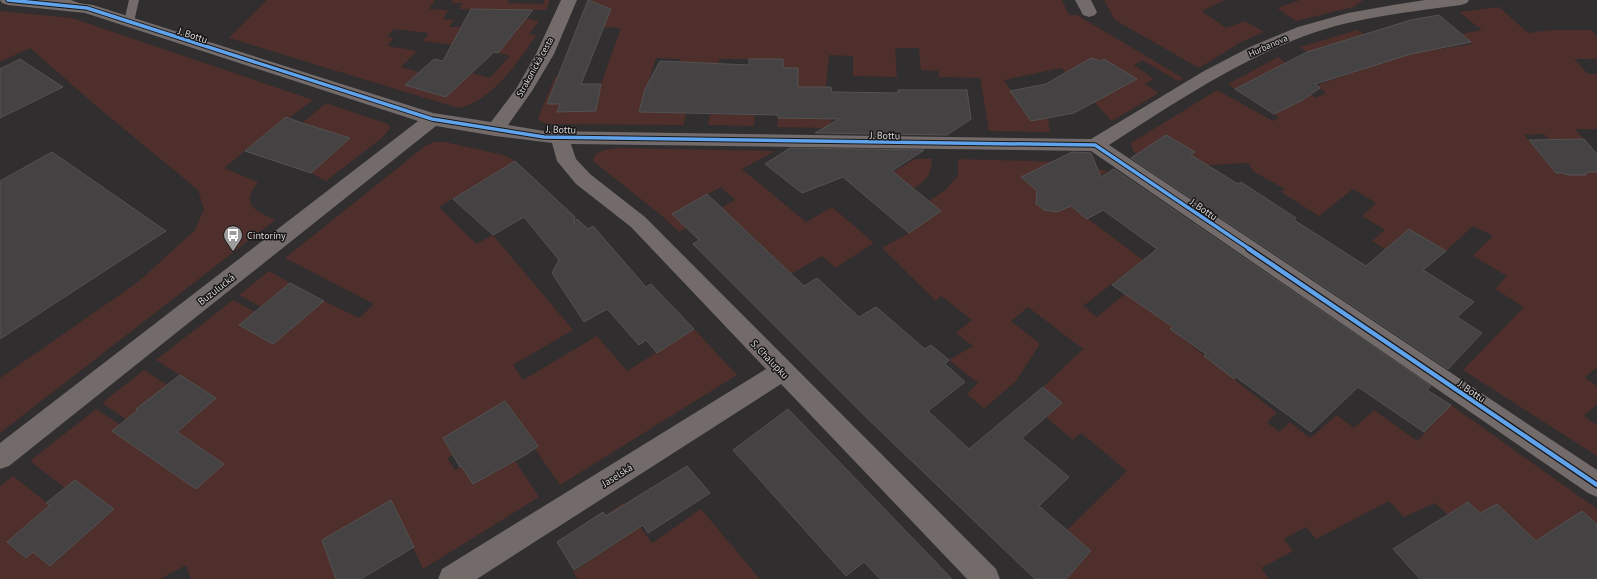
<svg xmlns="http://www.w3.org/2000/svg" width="1597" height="579" viewBox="0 0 1597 579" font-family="'PT Sans',sans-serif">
<rect width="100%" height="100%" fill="#302e2e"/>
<path fill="#4e2f2b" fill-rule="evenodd" d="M267,0H435L429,9L448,10L443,19L454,20L449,27H460L467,16L521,17L539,21L529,34L536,35C519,62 491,102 458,108L229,38ZM394,29L429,33L423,41L460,46L516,31L498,53L510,56L490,78L472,73L446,97L405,85L419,72L401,67L417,51L387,46L394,38L387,37Z
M453,0H509L508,3L543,4L545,0H550L546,10L459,9L463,3H451Z
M588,0H1062L1069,15H1077L1183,78L1178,81L1142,60L1134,65L1154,79L1145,84L1159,93L1112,121L1061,68L1004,80L1031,121L1048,118L1050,132L989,131L980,78L939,77V71L921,70L919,48H895L897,77L853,76V56L829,55L826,87H798V68H783V59H719L718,65L679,64L680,59L656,58L639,112L686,113L684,125L547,124L540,121L538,118L555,77H564L562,83L554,84L548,104H560L557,112L592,111L597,108L601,84L621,28L578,26Z
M1104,0H1225L1202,11L1226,28L1245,21L1264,32L1241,42L1199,68L1115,20Z
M1300,0H1362V1L1353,7L1296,21L1277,8Z
M1499,7L1528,33L1551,30H1591L1597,36V59H1574L1588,74H1597V129H1575L1584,139L1549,140L1544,134L1524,135L1556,173L1568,175H1586L1587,172H1597V367L1585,378L1597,386V404L1584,416L1597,425V456L1463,370L1524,307L1495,289L1507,276L1473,256L1493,236L1473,226L1446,251L1409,230L1385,249L1372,241L1385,230L1362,216L1376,203L1353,189L1319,216L1281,192L1285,189L1254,172L1248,163L1191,166V155L1195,152L1166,135L1137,154L1133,151L1131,143L1217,90L1273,121L1279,118L1274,114L1311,94L1316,98L1326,93L1317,86L1320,84L1367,68L1394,56L1472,44L1461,34L1482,30L1459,12Z
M0,11L72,18L313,100L289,118L286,117L224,168L258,182C240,206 254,209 275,220L0,433V378L138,282L195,230L204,209L198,190L95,105L30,48L0,62Z
M1357,30L1364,34L1307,52L1300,47Z
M1278,57L1287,63L1235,89L1228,84Z
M326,103L382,122L388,124L390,128L383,137L326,181L311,173L349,138L302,123Z
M710,114L755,115L754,126L708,125Z
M778,118L831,119V128L777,127Z
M435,142H445L504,155L515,161L439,207L476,244L493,235L573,330L513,365L523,380L597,336L627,371L694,329L737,375L560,485L535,449L538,446L505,401L444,438L453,455L447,458L455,470L461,466L473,484L515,461L539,497L423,569L391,500L322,540L336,579H191L186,565L160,579H0V486L13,476L50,505L7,542L25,558L33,552L51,566L114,509L75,480L65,488L30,461L96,409L121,425L149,456L216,398L156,360L233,300L255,312L239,325L273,344L322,300L359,318L374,304L285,258L425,146Z
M623,148L775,151L742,169L806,222L832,207L874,243L835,268L822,256L791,274L768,251L758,257L745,245L755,239L721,208L735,200L721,187L673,214L686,228L679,232L661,215L593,161C594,148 614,149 623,148Z
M915,159H932C930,177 928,179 913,189L893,172Z
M958,159L1067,162L1108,171L1092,181L1040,168L1021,177L1043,196L1036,203C1049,215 1056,210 1071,206L1143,260L1083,306L1097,317L1125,294L1189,314L1171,329L1277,413L1267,422L1279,432L1290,422L1310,438L1337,415L1354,428L1374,410L1417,441L1451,405L1597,509V524L1582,511L1536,541L1497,504L1480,513L1468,502L1448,515L1435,503L1404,517L1389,501L1316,539L1306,527L1284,539L1293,551L1261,568L1269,579H1066L1091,552L1067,530L1127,471L1081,433L1073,440L1046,417L1062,403L1043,387L1083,349L1028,307L1011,321L1040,344L1016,381L984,409L967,394L978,383L949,360L973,346L956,333L972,320L941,296L936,301L882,248L909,233L941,211L929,201L945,190L958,176Z
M269,271L290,283L261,307L239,295Z
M144,370L167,385L127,420L102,403Z
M623,503L652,543L701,509L760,579H578L573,572L621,540L606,515Z"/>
<path fill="#444242" stroke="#545252" d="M588,0L611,9L581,84H601L596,111L557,112L560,104H547Z
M471,9L533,10L498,53L494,52L446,97L405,85L434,59L443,61Z
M1439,15L1471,42L1411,54L1315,84L1320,88L1301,101L1274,114L1235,89L1307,52L1411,20Z
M1091,58L1101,61L1104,59L1137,79L1074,113L1031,121L1010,91L1046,84Z
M20,59L63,87L0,118V69Z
M749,59H783V68H798V87H831L832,92L898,93V90H967L971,119L947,135L815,133L839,119L778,118V115L639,112L645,89L660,61L749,65Z
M286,117L302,123L350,138L311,173L245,151Z
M1166,135L1195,152L1191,155L1238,184L1241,182L1296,218L1294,220L1366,266L1409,229L1446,251L1423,270L1474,302L1457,317L1482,333L1448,369L1131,158Z
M1584,139L1597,154V172H1587L1586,175H1568L1562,173H1556L1529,140Z
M790,148L924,150L892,171L941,211L909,233L843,177L802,193L765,164Z
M52,152L166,231L0,339V181Z
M1072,152L1091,153L1101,177L1114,169L1431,386L1427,390L1451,405L1424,432L1358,387L1311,432L1236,377L1234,379L1204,356L1206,354L1170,329L1173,327L1112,285L1157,249L1103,210L1087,219L1071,206L1057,212L1044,210L1036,204L1037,191L1021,177Z
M515,161L575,217L573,225L577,219L588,229L593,226L646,287L651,284L694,329L657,353L646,340L639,345L607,309L584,322L552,273L559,260L524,217L493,235L453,199Z
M707,194L804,286L817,278L859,317L876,307L925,349L931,345L949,360L945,364L965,382L928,411L969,449L1043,387L1062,403L1022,438L1069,477L1039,506L1091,551L1066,579H1035L870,421L693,244L699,240L672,214Z
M290,283L324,301L273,344L239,325Z
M180,375L216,398L177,432L224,464L196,489L112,431L138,410L136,409Z
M505,401L538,446L527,454L473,484L461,466L460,467L443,438Z
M788,409L850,473L952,579H880L864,562L846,576L733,450Z
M687,466L710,493L648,533L643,525L574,570L557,542L603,512L606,516Z
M75,480L114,509L50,566L33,552L26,558L7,542L50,505L46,503Z
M391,500L414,547L361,579H336L322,540Z
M1468,502L1480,513L1497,504L1536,541L1582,511L1597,524V579H1420L1393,549Z"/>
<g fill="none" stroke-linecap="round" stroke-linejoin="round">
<path fill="#736a6a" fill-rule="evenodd" d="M56,0H71L87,6L82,9L58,2Z
M129,0H139L134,22L129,25L124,22Z"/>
<path fill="#736a6a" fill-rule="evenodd" d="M0,0H56L93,5L433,113L491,122L516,89L536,54L561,0H577L554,54L532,91L508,125L544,131L1091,139L1204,71L1252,46L1298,27L1348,13L1393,5L1425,0H1469L1467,3L1461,5C1410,12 1358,17 1310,34C1238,60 1173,104 1109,145L1597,470V497L1588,493L1091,151L571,144L576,159L590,174L645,217L996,569L1000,579H967L781,384L477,579H438L442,569L766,369L631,227L576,184L557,161L552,143L495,136L436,126L9,466L0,469V443L418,121L85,13L8,5L2,3Z
M1075,0H1091L1097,12L1095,15L1089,17L1083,15Z"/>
<g stroke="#181616" stroke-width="5.5">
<path id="cycleway-far1" d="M8,0L87,8L432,119L544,137L1095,145L1251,250"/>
</g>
<g stroke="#181616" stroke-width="7">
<path id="cycleway" d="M1249,249L1597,485"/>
</g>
<use href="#cycleway-far1" stroke="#60a3ed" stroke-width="3.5"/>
<use href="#cycleway" stroke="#60a3ed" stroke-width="4.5"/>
</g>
<defs>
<g id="bus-pin" transform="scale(1)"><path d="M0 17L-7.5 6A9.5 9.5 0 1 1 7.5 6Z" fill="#9e9c9c" stroke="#181616"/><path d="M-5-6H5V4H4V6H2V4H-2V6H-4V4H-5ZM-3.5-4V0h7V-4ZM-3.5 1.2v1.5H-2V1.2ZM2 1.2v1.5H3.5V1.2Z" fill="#fff"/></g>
</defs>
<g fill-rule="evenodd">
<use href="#bus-pin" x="233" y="235"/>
</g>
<g text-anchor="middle" stroke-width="3" stroke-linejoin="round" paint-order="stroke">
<g font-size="9" fill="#dad7d7" stroke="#181616">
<text transform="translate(1268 46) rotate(-24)" y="3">Hurbanova</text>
<text transform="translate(535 67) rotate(-61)" y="3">Strakonická cesta</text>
</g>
<g font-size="10" fill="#dad7d7" stroke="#181616">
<text transform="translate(193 35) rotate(18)" y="4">J. Bottu</text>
<text transform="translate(561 129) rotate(2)" y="4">J. Bottu</text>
<text transform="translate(885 135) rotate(1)" y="4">J. Bottu</text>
<text transform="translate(1204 209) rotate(34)" y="4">J. Bottu</text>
<text transform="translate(216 289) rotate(-38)" y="4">Buzulucká</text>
<text transform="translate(770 359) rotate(46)" y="4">S. Chalupku</text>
<text transform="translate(1472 391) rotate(34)" y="4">J. Bottu</text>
<text transform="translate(617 475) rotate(-32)" y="4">Jaselská</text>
</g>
<g font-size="10" fill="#dad7d7" stroke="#181616" text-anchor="start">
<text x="247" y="239">Cintoríny</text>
</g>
</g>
</svg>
